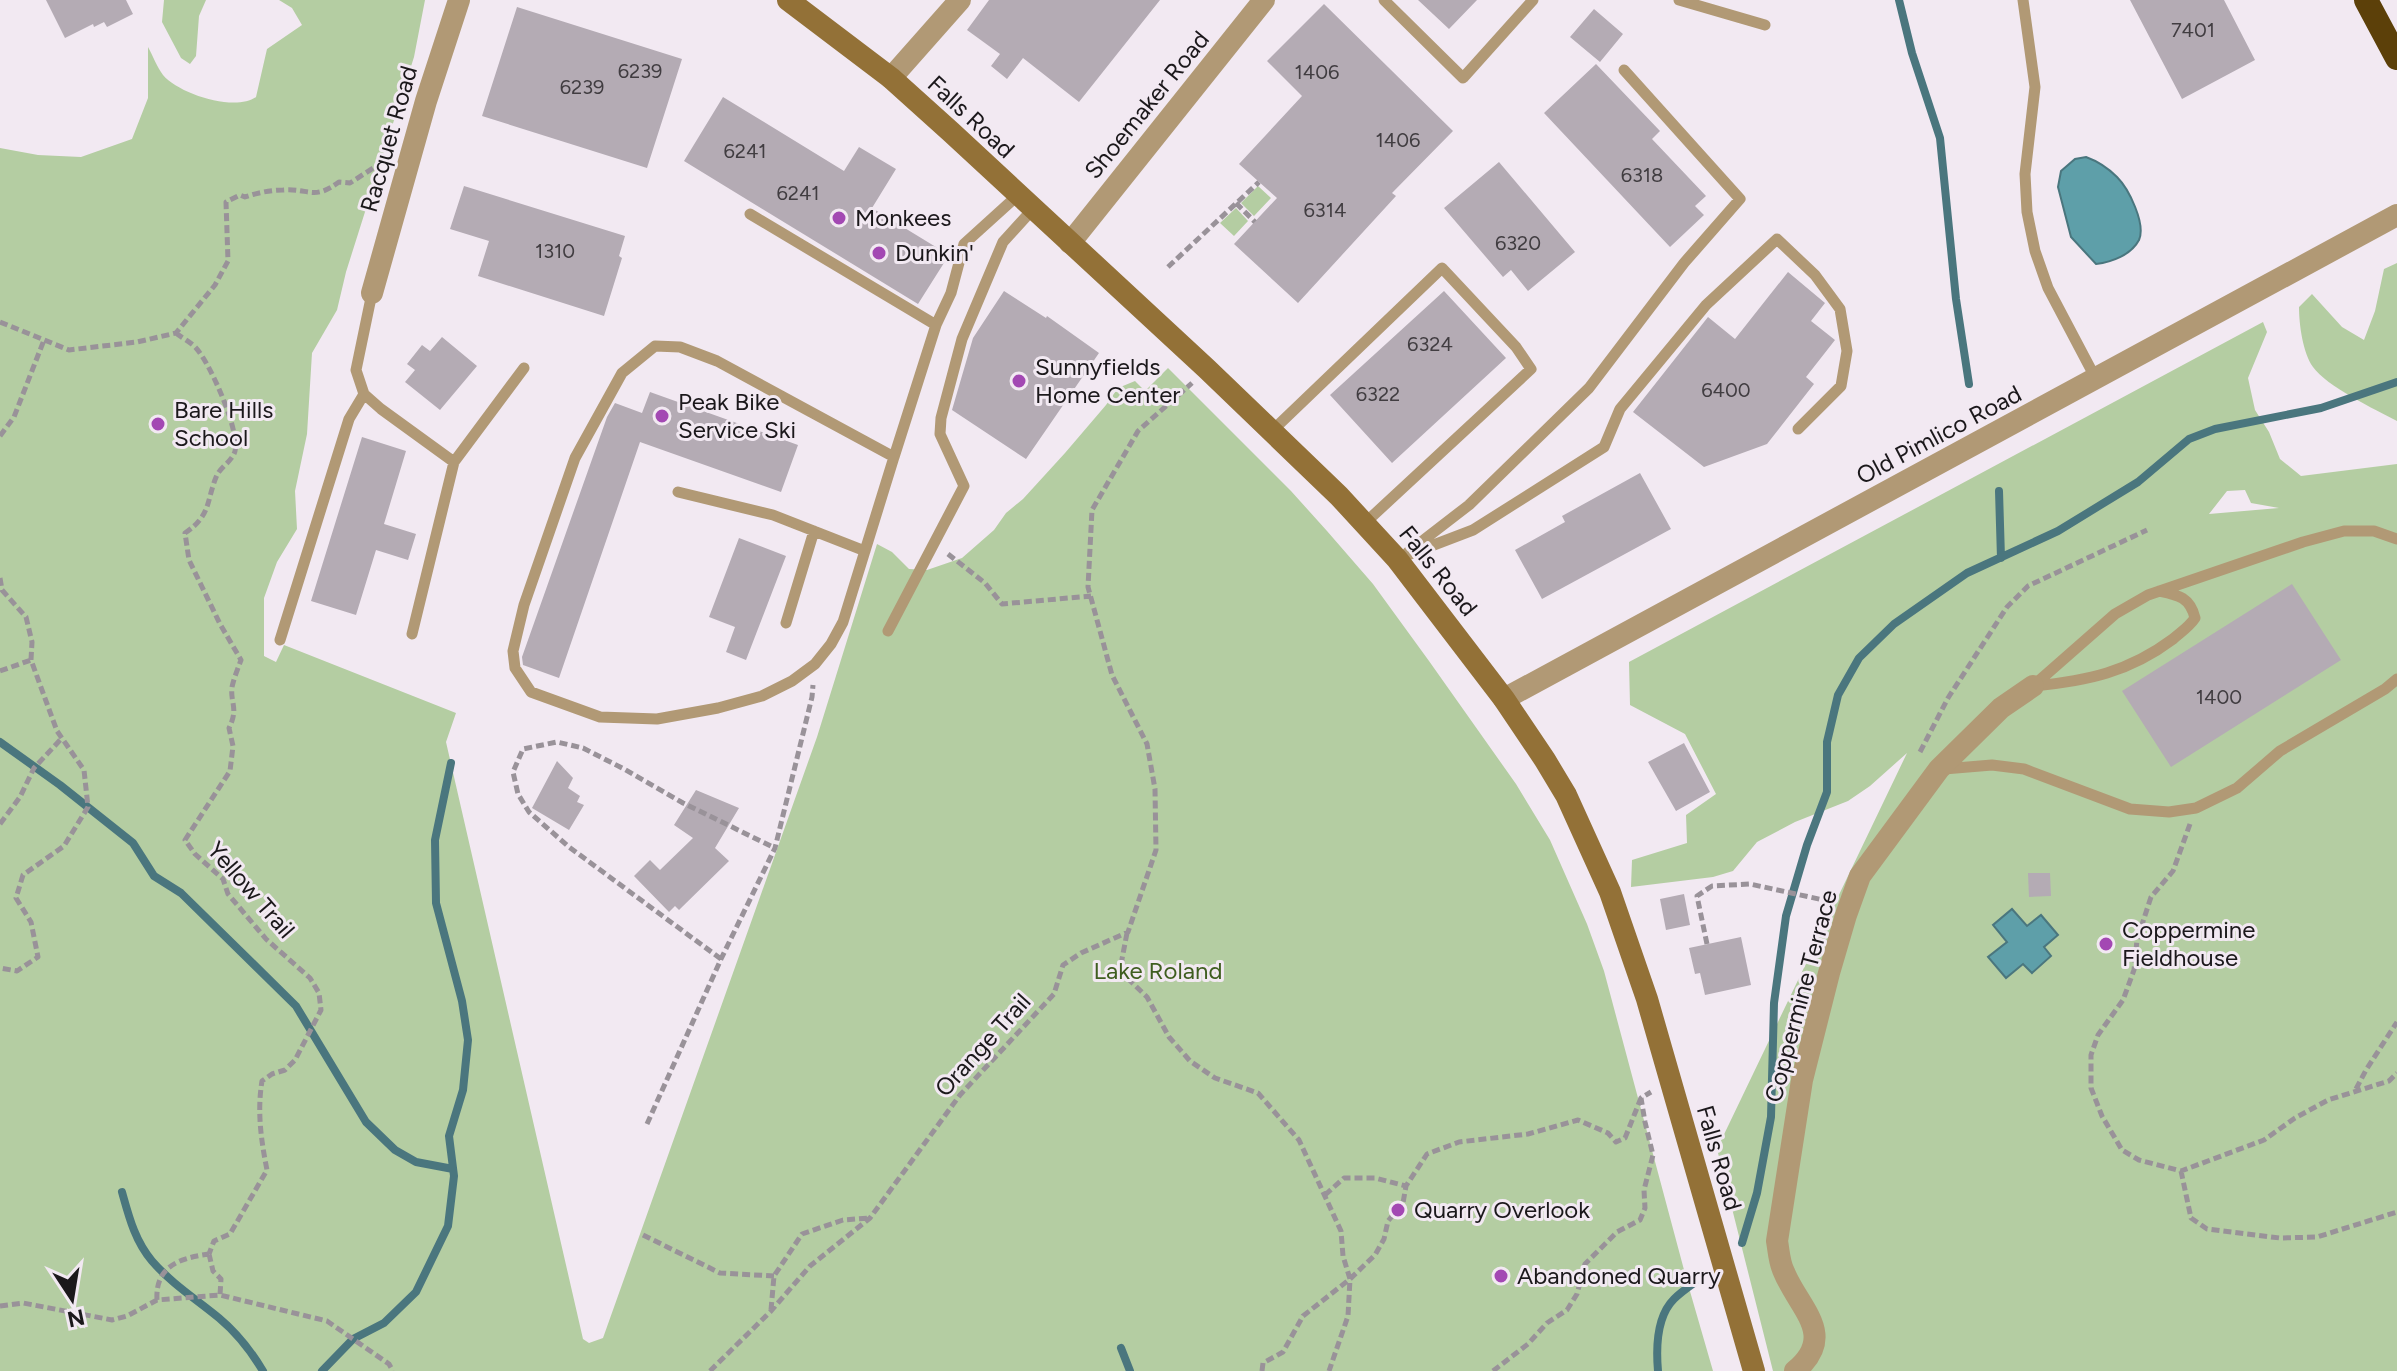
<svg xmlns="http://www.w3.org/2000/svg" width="2397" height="1371" viewBox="0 0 2397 1371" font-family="Figtree,sans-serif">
<rect width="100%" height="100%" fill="#f2e9f2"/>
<path fill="#b4cda2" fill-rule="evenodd" d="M164,0H206L199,16L196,56L190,64L181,58L162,22Z
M279,0H425L414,57L346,272L337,310L312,353L307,434L295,491L297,529L277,562L264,598V656L276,662L284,645L456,713L446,742L583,1339L589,1343L603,1338L817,737L877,544L892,552L909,569L927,570L962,558L994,530L1006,513L1023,499L1065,453L1106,405L1118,388L1135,381L1145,391L1168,368L1291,491L1327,531L1373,584L1429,661L1516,784L1550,840L1587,924L1604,971L1687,1281L1713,1371H0V148L38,155L81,157L132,139L148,98V47C153,56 157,67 163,75C179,94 235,112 256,97L267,49L302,25L292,8Z
M1258,186L1271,198L1254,216L1241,203Z
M1236,208L1248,221L1234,236L1220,223Z
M2397,263V421C2376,410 2326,386 2313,367C2303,353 2299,325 2299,307L2312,294L2342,327L2364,340L2375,311L2384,269Z
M2263,322L2267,332L2248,378L2255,410L2269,432L2280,459L2301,476L2397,464V1371H1773L1717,1149L1907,753L1870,786L1848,801L1795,822L1757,842L1733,871L1713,877L1631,887L1632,860L1687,843L1686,815L1716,794L1685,734L1630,705L1629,662ZM2245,490L2251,503L2279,508L2209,514L2227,491Z"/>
<path fill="#5e9fa9" stroke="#4a767e" stroke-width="2" d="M2086,157C2097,161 2108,168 2117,177C2129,189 2146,224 2139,240C2131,255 2112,262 2096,264L2071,237L2058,187L2061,171L2075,159Z
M2012,909L2027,926L2041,915L2058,935L2044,947L2051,956L2032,973L2023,964L2006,978L1988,957L2007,942L1993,925Z"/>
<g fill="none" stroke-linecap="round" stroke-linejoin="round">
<path stroke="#4a767e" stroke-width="8" d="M1899,0L1912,53L1940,138L1956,299L1969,384
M1999,491L2001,558
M0,742L60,785L133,843L154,876L181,893L296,1006L366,1122L395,1150L416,1162L453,1169
M122,1192C129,1217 135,1241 152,1261C172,1284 196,1299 219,1318C237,1333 251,1351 263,1371
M1742,1243L1757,1193L1771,1117L1774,1003L1786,916L1807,845L1827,792V742L1838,695L1859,658L1894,624L1967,573L2058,531L2138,482L2189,439L2215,429L2321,408L2397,382
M1121,1348L1130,1371
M322,1371L353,1339L384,1323L416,1292L448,1226L454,1176L449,1136L463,1090L468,1040L462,1001L436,903L435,840L451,763
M1658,1371C1656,1348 1656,1317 1674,1299C1680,1293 1687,1288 1694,1283"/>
</g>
<path fill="#b4abb4" d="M46,0H126L133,14L107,27L104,22L94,27L93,24L65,38Z
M989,0H1160L1079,102L1023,58L1007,79L991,66L1000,54L967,30Z
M1418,0H1477L1449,29Z
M2130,0H2224L2255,60L2182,99Z
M1324,4L1453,131L1392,193L1396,196L1298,303L1234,244L1277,198L1239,164L1302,96L1267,61Z
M517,7L682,59L647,168L482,116Z
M1594,9L1623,34L1600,62L1570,37Z
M1596,64L1660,131L1652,139L1706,196L1695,206L1704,215L1670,247L1544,113Z
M723,97L844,171L859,147L896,169L872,208L949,255L918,304L684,161Z
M1499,162L1575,252L1528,291L1511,270L1503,277L1444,208Z
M464,186L625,236L619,256L622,258L604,316L478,276L489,241L450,229Z
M1788,272L1825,303L1811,321L1835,340L1806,377L1814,384L1767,444L1704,467L1633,412L1708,317L1735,339Z
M1004,291L1046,318L1047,316L1099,353L1026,459L952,410L973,338Z
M1444,291L1506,358L1392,463L1330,395Z
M442,337L477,366L440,410L405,382L415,370L407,364L422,345L430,351Z
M650,392L798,445L781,492L640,442L559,678L523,665L522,657L607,417L615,403L642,413Z
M362,437L406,451L384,524L416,534L408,560L376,550L356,615L311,601Z
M1640,473L1671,529L1542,599L1515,550L1565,522L1562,516Z
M739,538L786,556L746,660L726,652L735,627L709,617Z
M2292,584L2341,660L2171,767L2122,691Z
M1684,743L1710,792L1676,811L1648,762Z
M557,761L573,778L568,788L580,796L577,802L584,805L569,830L532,808Z
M696,790L739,808L715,848L729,861L679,910L675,906L669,912L634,876L650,860L660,870L693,838L674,825Z
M2028,873H2050L2051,896L2029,897Z
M1684,894L1690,925L1666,930L1660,899Z
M1741,937L1751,985L1705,995L1700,973L1695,974L1689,948Z"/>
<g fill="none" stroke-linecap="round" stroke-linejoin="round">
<path stroke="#999299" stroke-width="5" stroke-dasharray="8 4" stroke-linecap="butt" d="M1236,203L1255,222
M1168,267L1259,182
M0,322L69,350L137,342L176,333L215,285L228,261L226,202L240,195L245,197C257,193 270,190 283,190C310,188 313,201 339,182L350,183L384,161
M176,333C182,338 191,342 196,348C210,363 240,431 235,451C233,460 221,467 217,475C206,500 212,515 185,533L189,560L220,624L241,660C238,668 234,678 232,687C230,703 239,708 229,728L233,746L230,771L185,840L195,854L223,879L228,894L266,939L310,978L319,993L321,1010L295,1060L285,1070L272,1074L262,1081C257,1111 261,1140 267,1170L230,1234L214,1241L209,1254
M0,436L14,417L44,340
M948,554L985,583L1002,604L1091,596
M0,578L2,590L26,617L32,642L31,660L57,731L84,770L88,807L64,846L23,875L16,898L31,922L38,957L17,971L0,968
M0,671L31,660
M1920,752L1948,698L2007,607L2028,586L2147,530
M0,824L20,797L34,768L62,738
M2190,824L2173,871L2151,897L2137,940L2134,970L2123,1000L2098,1035L2091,1055V1088L2102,1116L2122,1150L2139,1160L2181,1171L2264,1140L2295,1118L2328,1100L2389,1081L2397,1073
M1127,933L1122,959V973L1147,997L1169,1037L1190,1061L1215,1078L1258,1093L1299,1140L1341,1231L1343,1256L1350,1279L1348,1316L1329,1371
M1707,944L1697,896L1712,886L1750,884L1828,901
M721,959L569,847L529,812L518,794L513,772L523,749L557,742L583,748L624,769L683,803L775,848
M2356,1089L2366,1070L2397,1022
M647,1124L721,959L775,848L812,697L813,685
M2181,1171L2191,1218L2207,1229L2280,1238L2317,1237L2397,1212
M1325,1195L1344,1178H1375L1406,1186
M643,1235L720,1273L774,1276
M209,1254L213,1271L221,1279L220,1295
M157,1300C155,1266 180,1258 209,1254
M0,1306L23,1303L112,1320L127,1316L157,1300L220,1295L327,1321L389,1364L393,1371
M771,1310L774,1276L802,1234L843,1220L869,1218
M710,1371L770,1312L810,1266L870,1218L960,1095L1054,994L1063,965L1081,953L1128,932L1156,850L1155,789L1147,744L1112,675L1088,587L1092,510L1138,431L1192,383
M1262,1371L1263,1363L1283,1352L1303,1316L1350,1279L1375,1255L1384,1239L1388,1221L1403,1203L1406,1186L1427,1154L1459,1142L1528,1134L1578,1120L1608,1133L1616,1142L1625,1138L1641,1098
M1493,1371L1528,1344L1547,1323L1567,1310L1577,1294L1585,1264L1617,1232L1640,1220L1645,1208L1644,1190L1653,1155L1645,1122L1641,1098L1651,1092"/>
<path stroke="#b19975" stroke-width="11" d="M1384,0L1463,78L1533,0
M1679,0L1765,25
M2023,0L2035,87L2025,174L2027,212L2035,251L2048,288L2096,379
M750,214L936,325
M372,293L356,370L364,394L381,409L454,462
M655,346L680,347L717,361L894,457L843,622L831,644L815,664L792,681L762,696L718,708L657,719L600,717L531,692L515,668L513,651L524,605L575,458L622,373Z
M1272,431L1442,268L1516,347L1531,369L1365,523
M894,457L936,325L951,293L964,244L1018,195
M678,492L773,515L865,551
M1408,552L1469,505L1589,388L1684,263L1740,199L1624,70
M1397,559L1473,530L1604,447L1620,409L1706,305L1777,239L1815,275L1840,309L1847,351L1841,386L1798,429
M786,623L814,531
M888,631L964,486L940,434L941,418L962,339L1003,242L1033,209
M412,634L454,462L524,368
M280,640L349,419L364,394
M2033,686L2115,614L2148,595L2303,542L2344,531H2374L2397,539
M2034,686C2087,681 2129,672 2173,639C2181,632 2189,627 2195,618C2190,597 2178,595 2159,591
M1944,769L1992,765L2024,769L2130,809L2169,812L2196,808L2237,788L2280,751L2385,689L2397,679"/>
<path stroke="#b19975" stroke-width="22" d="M891,78L960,0
M1070,243L1264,0
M372,293L426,101L459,0
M1795,1371C1838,1335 1799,1309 1784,1272C1779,1262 1779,1252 1777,1241L1802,1080L1829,973L1846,915L1860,876L1939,769L2001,708L2033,686"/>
<path stroke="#b19975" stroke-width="22" d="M1504,699L2397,215"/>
<path stroke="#937137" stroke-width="22" d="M788,0L891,78L951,132L1207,369L1339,496L1397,559L1504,699L1545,760L1566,795L1610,892L1647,999L1754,1371"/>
<path stroke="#5c4009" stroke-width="24" d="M2366,0L2397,58"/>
</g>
<g fill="#a348b3" stroke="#f2e9f2" stroke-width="3">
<circle cx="839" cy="218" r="8"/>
<circle cx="879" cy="253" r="8"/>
<circle cx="1019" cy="381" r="8"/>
<circle cx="662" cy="416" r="8"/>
<circle cx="158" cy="424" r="8"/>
<circle cx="2106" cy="944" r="8"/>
<circle cx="1398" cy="1210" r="8"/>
<circle cx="1501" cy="1276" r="8"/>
</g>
<g text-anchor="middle" stroke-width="6" stroke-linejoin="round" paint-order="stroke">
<g font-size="20" fill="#413d41">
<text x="2193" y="37">7401</text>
<text x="640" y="78">6239</text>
<text x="1317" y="79">1406</text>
<text x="582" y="94">6239</text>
<text x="1398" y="147">1406</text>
<text x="745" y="158">6241</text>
<text x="1642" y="182">6318</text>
<text x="798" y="200">6241</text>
<text x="1325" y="217">6314</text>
<text x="1518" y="250">6320</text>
<text x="555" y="258">1310</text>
<text x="1430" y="351">6324</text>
<text x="1726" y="397">6400</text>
<text x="1378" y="401">6322</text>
<text x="2219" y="704">1400</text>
</g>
<g font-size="24" fill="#1b181b" stroke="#f2e9f2">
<text transform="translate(1147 105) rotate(-51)" y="8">Shoemaker Road</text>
<text transform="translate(971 117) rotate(43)" y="8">Falls Road</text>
<text transform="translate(389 139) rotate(-74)" y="8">Racquet Road</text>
<text transform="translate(1939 435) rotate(-28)" y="8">Old Pimlico Road</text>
<text transform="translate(1438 571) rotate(51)" y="8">Falls Road</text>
<text transform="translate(251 890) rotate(49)" y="8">Yellow Trail</text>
<text transform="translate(1801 996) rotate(-75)" y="8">Coppermine Terrace</text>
<text transform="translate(983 1045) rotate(-48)" y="8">Orange Trail</text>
<text transform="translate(1719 1158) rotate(74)" y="8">Falls Road</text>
</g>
<g font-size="24" fill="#1b181b" stroke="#f2e9f2" text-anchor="start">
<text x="855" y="226">Monkees</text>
<text x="895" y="261">Dunkin'</text>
<text x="1035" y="375">Sunnyfields<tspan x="1035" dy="28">Home Center</tspan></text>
<text x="678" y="410">Peak Bike<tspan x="678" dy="28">Service Ski</tspan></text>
<text x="174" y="418">Bare Hills<tspan x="174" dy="28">School</tspan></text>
<text x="2122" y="938">Coppermine<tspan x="2122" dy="28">Fieldhouse</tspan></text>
<text x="1414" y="1218">Quarry Overlook</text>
<text x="1517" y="1284">Abandoned Quarry</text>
</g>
<g font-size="24" fill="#3f5e20" stroke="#f2e9f2">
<text x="1158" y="979">Lake Roland</text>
</g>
</g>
<g transform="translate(72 1299) rotate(168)" stroke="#f2e9f2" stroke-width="6" paint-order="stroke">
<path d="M0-6L14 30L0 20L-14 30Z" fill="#1b181b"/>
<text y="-12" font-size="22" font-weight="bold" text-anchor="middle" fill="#1b181b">N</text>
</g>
</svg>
